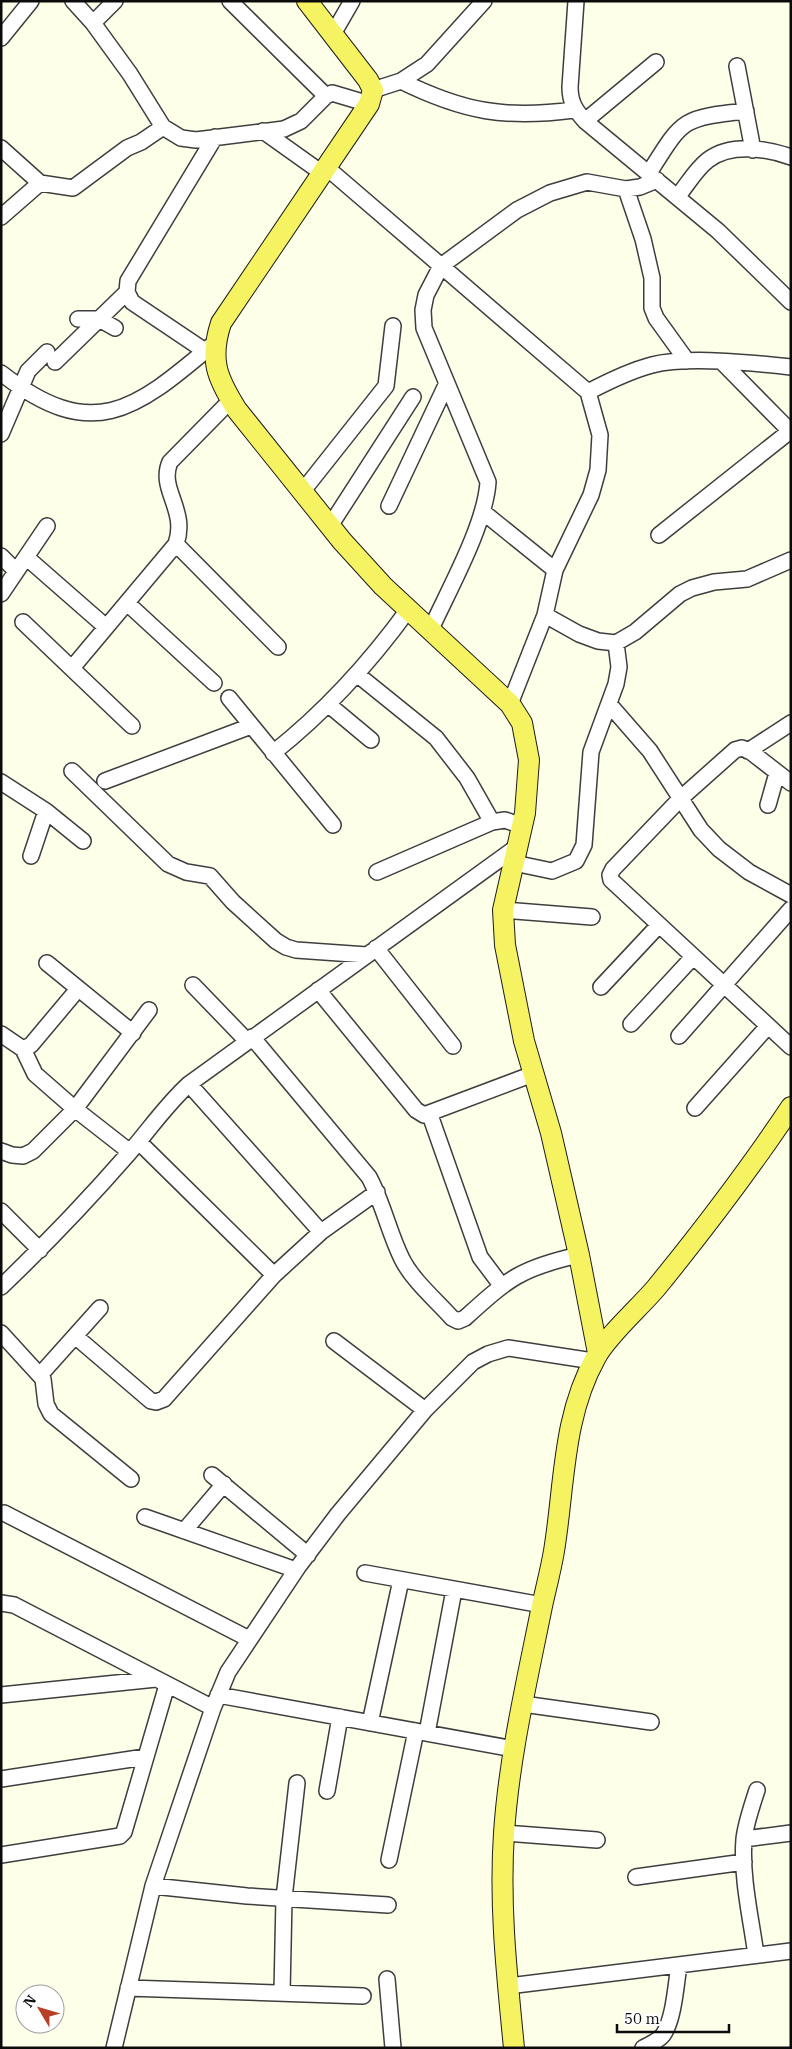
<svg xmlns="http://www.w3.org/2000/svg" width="792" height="2049" viewBox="0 0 792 2049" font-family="'IBM Plex Serif',serif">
<rect width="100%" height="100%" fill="#feffe9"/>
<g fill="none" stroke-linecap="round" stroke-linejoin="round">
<g stroke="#3e3e3e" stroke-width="18">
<path id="minor" d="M73,1L93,23L130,74L163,127L181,138L196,140L284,129L301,121L326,96L332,93L369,104
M230,1L326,96
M576,1L570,87C570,102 575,110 585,121L718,231L791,302
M93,23L115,1
M333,34L352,1
M1,38L31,1
M737,66L753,150
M401,81C464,112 505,119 574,110
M373,90L401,81L427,64L484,1
M585,121L656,62
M263,131L322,173
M1,148L40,183
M326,167L588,392L600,435L598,470L591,495L555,570L545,615L510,704
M649,173C683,119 681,118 746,111
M626,189L643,239L652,278V308L656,318L687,361
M678,196C687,185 696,169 708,160C730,143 766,148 791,157
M1,217L40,183L73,188L127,148L141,142L163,127
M78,319H99L115,328
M205,351L132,302L127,292L128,281L215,137
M55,362L127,292
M723,363L791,432
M1,373C92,444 134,411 211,346
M588,392C609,381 629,371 652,365C687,356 754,363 791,367
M1,434L28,371L47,352
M302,492L386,386L393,326
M389,506L447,383
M483,512L555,570
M330,526L413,397
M659,535L790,431
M176,544L278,647
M1,556L16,571
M26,557L106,627
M1,594L47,526
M127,603L214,683
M545,615L579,634L598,641L616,643L635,632L680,594L692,588L714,582L747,579L791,560
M23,622L132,726
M430,631C449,589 485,526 488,482L424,328L423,310L426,295L441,266L517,210L550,193L587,182L626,189L640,187L657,180
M72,668L176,544C188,510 158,489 170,462L231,400
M358,675L436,738L467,778L492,822
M229,698L333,825
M609,704L650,751L701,830L719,849L749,872L791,895
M329,705L371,740
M748,751L791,723
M273,753C326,711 368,665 408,610
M72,771L168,864L186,872L210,876L233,902L276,941L286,947L296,950L367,955
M105,781L251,726
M1,782L46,811L83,841
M791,783L751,752L742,748L735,750L680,799L613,869L610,875L611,880L791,1047
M768,805L777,773
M31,856L46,811
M514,863L552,871L576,861L584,845L591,752L616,684L619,667L616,643
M377,872L492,822L505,820L522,826
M503,910L592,917
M376,948L453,1046
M47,963L133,1033
M193,985L247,1041
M601,987L659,925
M318,990L416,1110L424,1115L533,1074
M631,1024L693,957
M1,1034L23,1049L31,1045L78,989
M679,1036L791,909
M252,1037L369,1177C383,1203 389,1233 402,1259C413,1281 436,1300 452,1318L458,1321L465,1318C509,1278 521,1268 579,1255
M23,1049L35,1074L75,1109L130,1152
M189,1084L321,1232
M695,1108L768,1026
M430,1115L480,1257L501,1285
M139,1142L274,1275
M1,1151L12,1155L23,1156L33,1151L75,1109L149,1010
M1,1211L40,1250
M1,1287C46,1244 88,1200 129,1153C149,1130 166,1105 189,1084L518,846
M1,1333L43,1379L46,1404L51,1414L131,1479
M75,1336L151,1401L156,1402L164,1399L274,1275L321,1232L377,1192
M334,1341L425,1410
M40,1375L100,1308
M212,1475L308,1555
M4,1513L249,1639
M145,1517L296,1570
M184,1531L224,1484
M365,1573L542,1605
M1,1603L14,1605L213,1708
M1,1695L156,1679
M218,1695L514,1749
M523,1704L651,1722
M370,1723L401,1580
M427,1733L454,1590
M1,1779L145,1757
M327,1791L340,1717
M504,1833L597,1840
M744,1839L791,1833
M1,1855L120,1836L124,1832L167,1685
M389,1860L416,1731
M636,1877L744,1862
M153,1886L247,1896L388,1905
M756,1955C751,1918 741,1877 744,1839C746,1822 752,1806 757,1790
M387,1979L393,2048
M508,1986L791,1951
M128,1988L363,1996
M282,1993L284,1898L297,1783
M114,2048L153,1886L213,1708L228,1672L298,1567L338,1514L425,1410L473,1362L488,1354L508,1348L593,1361
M643,2048C651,2044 658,2041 663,2035C674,2019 676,1984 679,1965"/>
</g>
<g stroke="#1c1c1c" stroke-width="22">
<path id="major" d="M307,1L368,80L373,90L369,104L221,323C209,360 217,378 237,410L342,541L383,586L510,704L522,723L529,760L525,813L503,910L505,945L524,1041L551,1133L579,1255L598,1353
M514,2048C507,1976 499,1905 504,1833C509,1757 527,1681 542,1606C546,1588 551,1569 554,1551C565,1484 562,1418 596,1357C607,1336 639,1308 656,1288C704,1229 749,1170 791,1107"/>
</g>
<use href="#minor" stroke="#fff" stroke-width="15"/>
<use href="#major" stroke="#f6f362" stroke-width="20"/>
</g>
<rect width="792" height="2049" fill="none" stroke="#0b0b0b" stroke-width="5"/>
<g transform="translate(40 2009) rotate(308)"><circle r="24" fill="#ffffff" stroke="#9d9d9d"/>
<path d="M0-4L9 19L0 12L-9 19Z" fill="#b74027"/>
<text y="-8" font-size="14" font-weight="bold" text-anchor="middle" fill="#0b0b0b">N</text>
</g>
<path d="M617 2024v8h112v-8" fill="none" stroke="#0b0b0b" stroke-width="2.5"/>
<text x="624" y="2024" font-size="15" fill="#0b0b0b" stroke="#ffffff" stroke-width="4" paint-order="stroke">50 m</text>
</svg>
